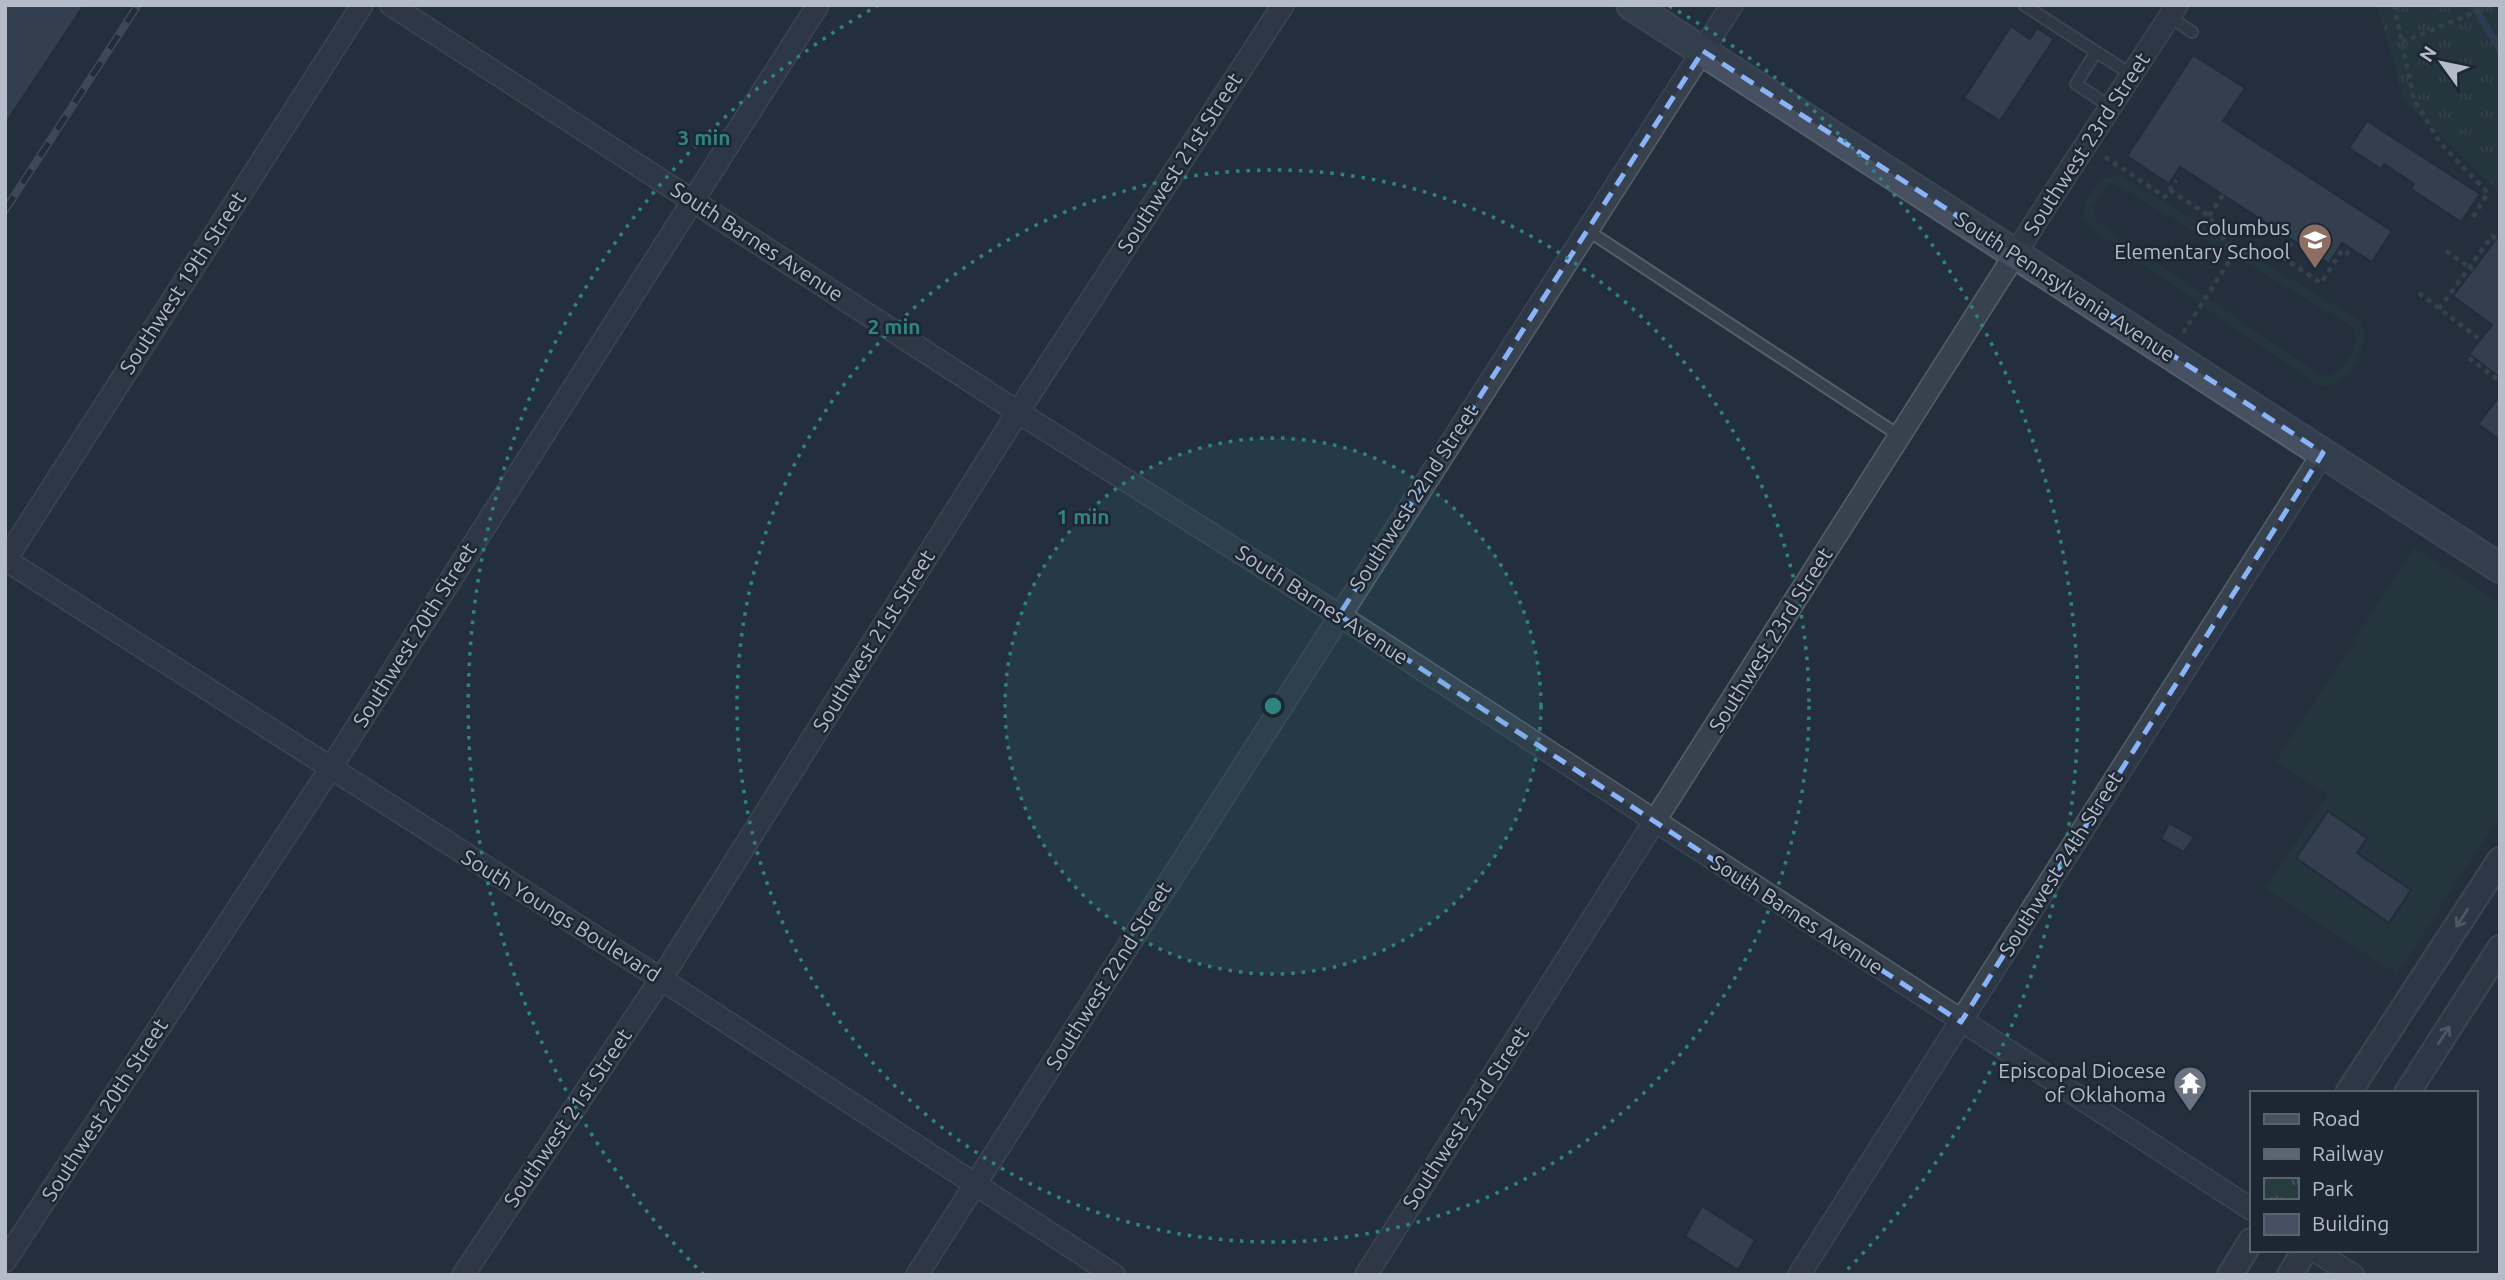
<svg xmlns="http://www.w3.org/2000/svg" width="2505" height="1280" viewBox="0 0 2505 1280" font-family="Ubuntu,sans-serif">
<defs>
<pattern id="park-tufts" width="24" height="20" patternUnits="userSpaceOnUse" patternTransform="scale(1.75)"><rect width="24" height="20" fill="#263c3f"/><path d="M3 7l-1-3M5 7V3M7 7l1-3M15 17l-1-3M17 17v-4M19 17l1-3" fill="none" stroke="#435659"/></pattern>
</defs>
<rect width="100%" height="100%" fill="#242f3e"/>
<path fill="#263c3f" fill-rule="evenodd" d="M2120,175L2362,322C2372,347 2347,391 2319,386L2090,228L2083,218L2086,201L2100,179ZM2113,183L2353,327L2357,340C2351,358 2340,377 2321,376L2096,221L2092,206L2107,185Z
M2414,548L2500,604V816L2397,974L2265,888L2328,794L2276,762Z"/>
<path fill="url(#park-tufts)" d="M2377,5H2500V192L2405,101Z"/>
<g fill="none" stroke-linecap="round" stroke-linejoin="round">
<path stroke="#394c67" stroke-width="7" d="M2473,5L2500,49"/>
</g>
<path fill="#455162" stroke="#1f2835" stroke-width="2" d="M5,5H84L5,124Z
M2011,26L2030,39L2037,28L2054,39L2000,121L1964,98Z
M2193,55L2245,88L2223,121L2392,231L2372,262L2342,243L2329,264L2180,167L2169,184L2127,156Z
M2367,121L2480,194L2461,222L2411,189L2414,184L2384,164L2381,169L2349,148Z
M2500,234V378L2469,354L2492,325L2453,296Z
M2500,396V440L2478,424Z
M2328,811L2367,838L2357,853L2411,890L2389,923L2296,858Z
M2169,823L2194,837L2184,852L2161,839Z
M1702,1206L1755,1240L1738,1270L1685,1236Z"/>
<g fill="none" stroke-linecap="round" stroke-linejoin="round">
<g stroke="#565f6c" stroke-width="14">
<path id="service" d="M2024,5L2132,75
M2170,17L2192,32
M2096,52L2076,84L2111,107
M1587,230L1900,436"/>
</g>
<g stroke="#565f6c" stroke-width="24">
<path id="minor" d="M391,5L1018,412L1339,615L2251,1209
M6,560L661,979L1114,1275
M5,561L362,5
M2314,1250L2353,1275
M5,1261L330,769L818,5
M463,1275L661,979L1018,412L1283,5
M917,1275L1732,5
M1366,1275L2040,215L2177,5
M1799,1275L2323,453"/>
</g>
<g stroke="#565f6c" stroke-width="28">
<path id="tertiary" d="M2348,1093L2500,860
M2407,1093L2500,948
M2230,1275L2251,1241
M2290,1275L2305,1250"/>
</g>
<g stroke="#565f6c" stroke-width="32">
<path id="secondary" d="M1631,5L2500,568"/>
</g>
<path stroke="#44595c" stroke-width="4.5" stroke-dasharray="5 5" stroke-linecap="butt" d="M2394,5L2414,100L2441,144L2488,193L2470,222
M2402,42L2493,5
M2105,157L2165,197L2176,180
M2170,190L2209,216L2234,254
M2209,216L2223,195
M2446,251L2473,270
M2234,254L2282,257L2293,241
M2282,257L2321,283L2342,250L2349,254
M2419,293L2478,338
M2439,309L2492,236L2496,239
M2183,333L2234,254
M2469,358L2500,381"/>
<use href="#service" stroke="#38414e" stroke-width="10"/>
<use href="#minor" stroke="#38414e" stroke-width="21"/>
<use href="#tertiary" stroke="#38414e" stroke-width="24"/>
<use href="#secondary" stroke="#465061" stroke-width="28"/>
<g stroke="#5a6575" stroke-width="8">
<path id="rail" d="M5,210L138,5"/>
</g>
<use href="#rail" stroke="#1d2633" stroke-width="5" stroke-dasharray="16" stroke-linecap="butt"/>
</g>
<defs><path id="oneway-shaft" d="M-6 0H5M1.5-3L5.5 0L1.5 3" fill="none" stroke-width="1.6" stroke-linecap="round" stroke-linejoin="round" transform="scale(1.75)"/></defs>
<g stroke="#7c8592">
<use href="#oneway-shaft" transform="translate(2462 918) rotate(123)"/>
<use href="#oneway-shaft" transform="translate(2444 1035) rotate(-57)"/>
</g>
<path d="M0 0H2505V1280H0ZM1703,51L2323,453L1961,1022L1339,615Z" fill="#242f3e" fill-opacity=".55" fill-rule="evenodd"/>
<path fill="none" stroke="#8ab4f8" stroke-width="5" stroke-dasharray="14 9" stroke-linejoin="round" d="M1703,51L2323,453L1961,1022L1339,615Z"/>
<circle cx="1273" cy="706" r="268" fill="#308480" fill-opacity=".12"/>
<g fill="none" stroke="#308480" stroke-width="3.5" stroke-dasharray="3.5 7">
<circle cx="1273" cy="706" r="268"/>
<circle cx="1273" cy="706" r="536"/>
<path d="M704 1275A804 804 0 0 1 877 6M1669 6A804 804 0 0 1 1842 1275"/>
</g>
<defs>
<g id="school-pin" transform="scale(1.75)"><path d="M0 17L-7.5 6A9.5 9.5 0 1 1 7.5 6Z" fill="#8d6e63" stroke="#1d2633"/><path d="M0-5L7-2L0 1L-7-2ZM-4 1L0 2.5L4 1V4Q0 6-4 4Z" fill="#fff"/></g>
<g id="temple-pin" transform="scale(1.75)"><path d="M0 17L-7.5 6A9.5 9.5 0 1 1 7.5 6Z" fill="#6b7280" stroke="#1d2633"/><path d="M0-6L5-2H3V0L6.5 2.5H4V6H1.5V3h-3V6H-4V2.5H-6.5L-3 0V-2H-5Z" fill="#fff"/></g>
</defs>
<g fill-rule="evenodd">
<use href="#school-pin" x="2315" y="240"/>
<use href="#temple-pin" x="2190" y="1083"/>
</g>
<g text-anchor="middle" stroke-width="5" stroke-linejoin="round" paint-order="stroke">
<g font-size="21" fill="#b4bcc9" stroke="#1d2633">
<text transform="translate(2087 144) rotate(-57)" y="7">Southwest 23rd Street</text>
<text transform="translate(1180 163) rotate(-57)" y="7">Southwest 21st Street</text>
<text transform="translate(757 242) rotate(33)" y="7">South Barnes Avenue</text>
<text transform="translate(183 283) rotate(-57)" y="7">Southwest 19th Street</text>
<text transform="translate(2065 287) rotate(33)" y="7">South Pennsylvania Avenue</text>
<text transform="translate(1414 498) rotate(-57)" y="7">Southwest 22nd Street</text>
<text transform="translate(1322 605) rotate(33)" y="7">South Barnes Avenue</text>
<text transform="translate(415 635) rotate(-58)" y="7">Southwest 20th Street</text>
<text transform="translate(1771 640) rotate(-58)" y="7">Southwest 23rd Street</text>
<text transform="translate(874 641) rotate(-58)" y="7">Southwest 21st Street</text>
<text transform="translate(2061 864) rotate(-58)" y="7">Southwest 24th Street</text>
<text transform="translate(1797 915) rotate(33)" y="7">South Barnes Avenue</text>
<text transform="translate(561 916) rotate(32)" y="7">South Youngs Boulevard</text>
<text transform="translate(1109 976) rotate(-58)" y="7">Southwest 22nd Street</text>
<text transform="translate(105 1110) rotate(-57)" y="7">Southwest 20th Street</text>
<text transform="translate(568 1118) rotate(-56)" y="7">Southwest 21st Street</text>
<text transform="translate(1466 1118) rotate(-57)" y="7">Southwest 23rd Street</text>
</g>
<g font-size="21" fill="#b4bcc9" stroke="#1d2633" text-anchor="end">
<text x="2290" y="235">Columbus<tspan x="2290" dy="24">Elementary School</tspan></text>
<text x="2166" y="1078">Episcopal Diocese<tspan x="2166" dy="24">of Oklahoma</tspan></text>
</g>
</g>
<circle cx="1273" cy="706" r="10" fill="#308480" stroke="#1d2633" stroke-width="3.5"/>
<g font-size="21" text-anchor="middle" font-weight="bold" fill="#308480" stroke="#1d2633" stroke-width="5" stroke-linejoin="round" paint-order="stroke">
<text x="704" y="145">3 min</text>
<text x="894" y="334">2 min</text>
<text x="1083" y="524">1 min</text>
</g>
<rect width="2505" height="1280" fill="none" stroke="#b4bcc9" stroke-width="14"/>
<rect x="2250" y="1091" width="228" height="161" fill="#1d2633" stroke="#59626f" stroke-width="2"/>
<rect x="2264" y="1114" width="35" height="10" fill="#465061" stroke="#59626f" stroke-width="2"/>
<text x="2312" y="1126" font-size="21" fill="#b4bcc9">Road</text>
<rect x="2264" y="1149" width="35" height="10" fill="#5a6575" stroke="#59626f" stroke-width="2"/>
<text x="2312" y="1161" font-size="21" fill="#b4bcc9">Railway</text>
<rect x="2264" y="1178" width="35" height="21" fill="url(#park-tufts)" stroke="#59626f" stroke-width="2"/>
<text x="2312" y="1196" font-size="21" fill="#b4bcc9">Park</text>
<rect x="2264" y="1214" width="35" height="21" fill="#455162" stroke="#59626f" stroke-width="2"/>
<text x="2312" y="1231" font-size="21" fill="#b4bcc9">Building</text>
<g transform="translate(2442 63) rotate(303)" stroke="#1d2633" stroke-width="5" paint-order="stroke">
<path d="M0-5L12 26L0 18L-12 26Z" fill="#b4bcc9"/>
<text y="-10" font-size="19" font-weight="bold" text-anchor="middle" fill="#b4bcc9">N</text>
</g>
</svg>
